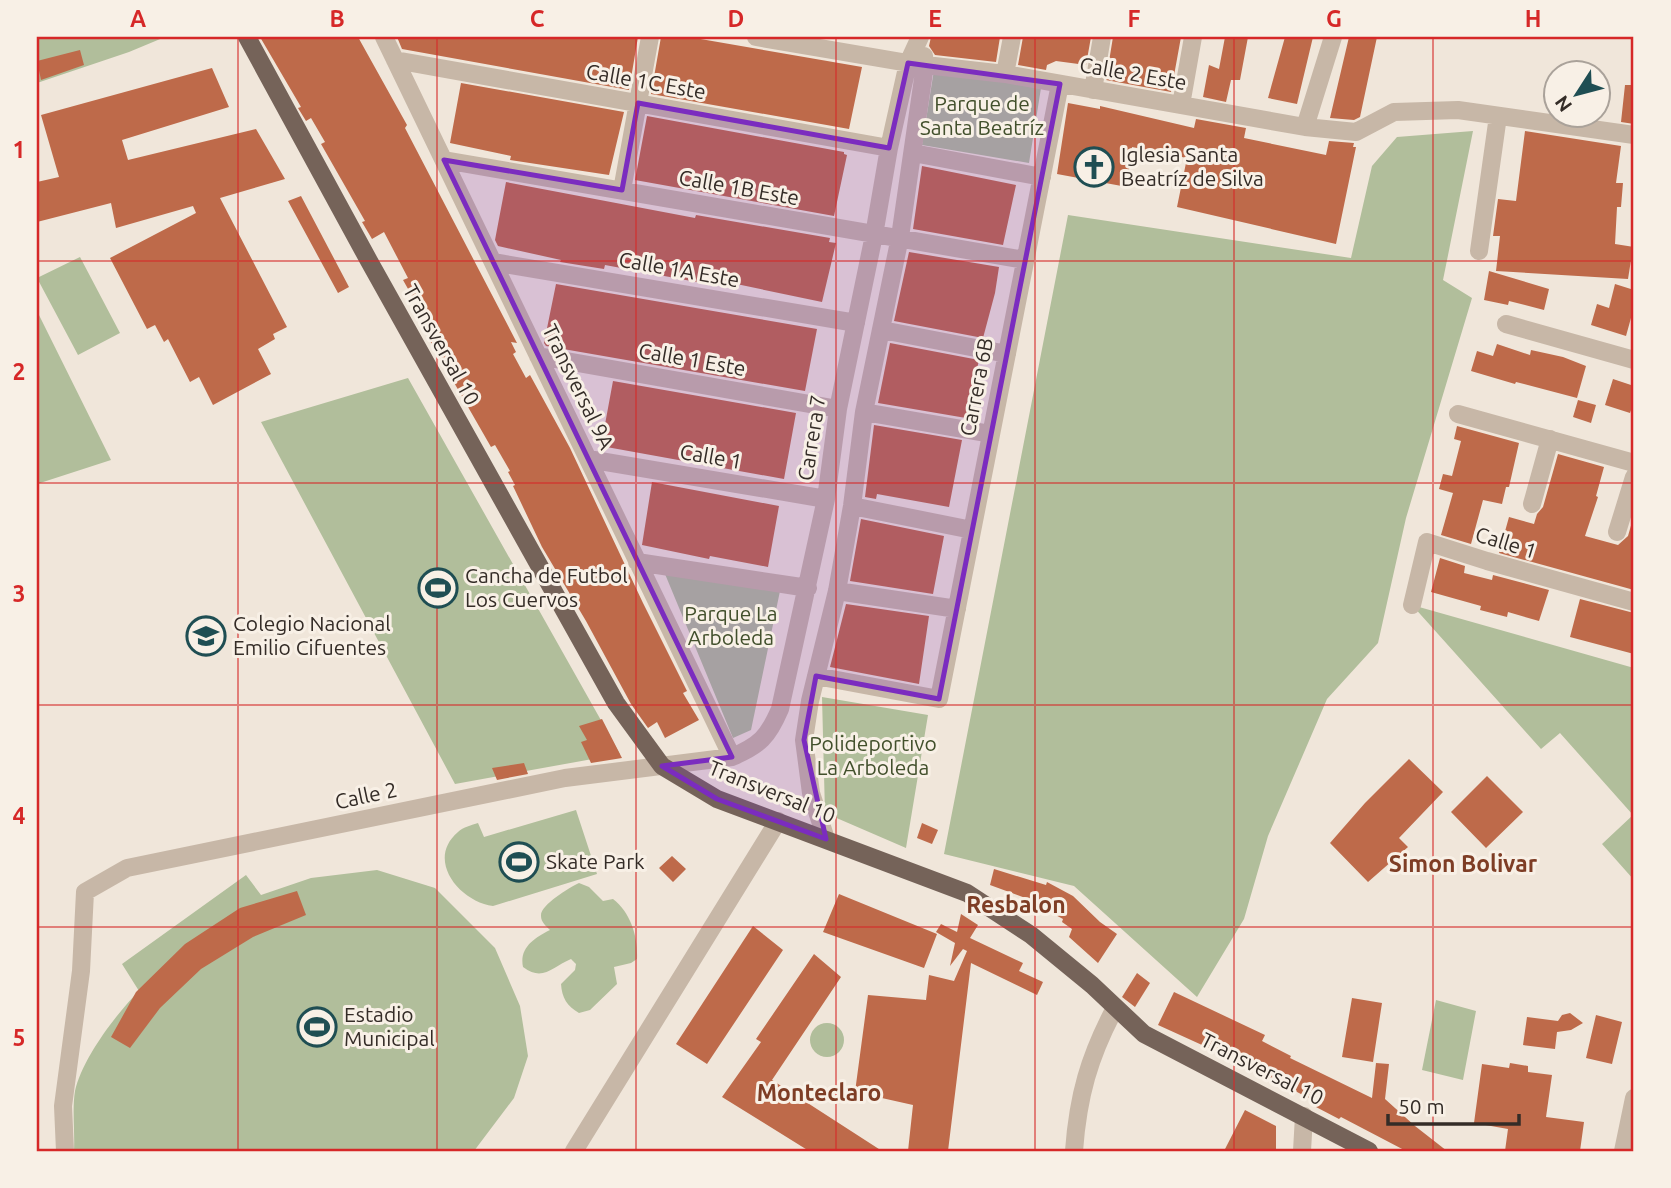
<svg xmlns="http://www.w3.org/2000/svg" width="1671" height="1188" viewBox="0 0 1671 1188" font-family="Ubuntu,sans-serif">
<rect width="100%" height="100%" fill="#f0e6da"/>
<path fill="#b1be9b" d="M37,37H165L129,52L37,83Z
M934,70L1041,88L1029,163L922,145Z
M1473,131L1443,280L1472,298L1406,518L1378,643L1327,699L1268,836L1244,919L1197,997L1074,886L944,854L1068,215L1351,258L1372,166L1397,137Z
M80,257L120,333L78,355L37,278Z
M37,311L111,460L37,484Z
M408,378L620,754L455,784L261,422Z
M665,574L780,591L751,730L733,738Z
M1412,605L1634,668V880L1602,844L1633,815L1560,733L1541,749Z
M822,697L928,715L906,848L825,813Z
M576,810L597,874L493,906C460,902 425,860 458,832C463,827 472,825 478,823L484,837Z
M377,870L435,888L495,948L520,1006L528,1056L514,1098L474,1151H74C75,1132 72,1110 75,1091C82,1059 116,1014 139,991L122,964L246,875L261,895L311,878Z
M579,883L589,887L603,901L613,899C631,913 638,937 637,959L631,963L614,967L617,984L590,1010L579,1013C567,1006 562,998 561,984L575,970L576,964L571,959C552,967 543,982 523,967C519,948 534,938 550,930C546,926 541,922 541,916C540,905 569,888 579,883Z
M1436,1000L1476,1011L1463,1080L1422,1070Z
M810 1040a17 17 0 1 1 34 0a17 17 0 1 1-34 0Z"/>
<path fill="#be6a4a" d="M260,37H358L407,125L405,128L517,343L511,342L516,352L513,354L526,378L530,375L570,448L643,603L687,691L683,693L699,720L665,738L657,722L648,728L631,704L586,621L542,547L513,486L515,485L508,472L510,471L495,445L491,447L429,339L434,335L403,280L408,278L384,232L372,239L362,222L365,221L321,144L325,142L311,118L306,121L298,108L301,107Z
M397,37H638L629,90L402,49Z
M661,37H689L862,67L849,129L651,94Z
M931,37H1000L996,62L935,55L929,46Z
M1023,37H1091L1086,65L1056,61L1047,65L1046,70L1018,65Z
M1113,37H1181L1171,92L1106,80Z
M1225,37H1248L1240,80H1231L1226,102L1203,97L1209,65L1219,69Z
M1285,37H1313L1297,104L1268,98Z
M1349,37H1377L1360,117L1354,120L1330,118Z
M80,50L84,65L41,80L37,61Z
M212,68L229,107L122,140L128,160L256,129L285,179L220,198L287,327L273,334L275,339L258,349L271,374L213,405L199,377L190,382L168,339L164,342L155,325L147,329L110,258L196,213L193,206L116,228L111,203L37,222V182L59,177L41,115Z
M461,83L624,112L609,175L510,160L511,156L450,143Z
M1625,85H1634V124L1621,122Z
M1068,103L1100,109V106L1194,128L1196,119L1246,128L1244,138L1326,155L1329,141L1354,143L1353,147H1356L1336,244L1177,207L1187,158L1132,147L1127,187L1057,174Z
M647,116L844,152V154L847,155L834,216L635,180Z
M1525,131L1621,146L1616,183H1623L1621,207H1617L1615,244L1634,247V261L1631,260L1628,279L1496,271L1500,236H1493L1498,199L1516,201Z
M922,166L1016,185L1003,245L913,229Z
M506,182L695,218L696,215L830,238L829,242L836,243L822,302L703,277L702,283L605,265L604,269L560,262L561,260L498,246L495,240Z
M301,196L349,287L338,293L288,201Z
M909,252L999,267L995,293L983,338L894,321Z
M1489,271L1549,289L1544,310L1509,301L1508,305L1484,300Z
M556,284L817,329L805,391L546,346L544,343Z
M1615,284L1634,290V307L1626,336L1591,325L1597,304L1609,308Z
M890,343L979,360L966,418L878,403Z
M1497,344L1530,355L1531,350L1563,357L1586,366L1577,398L1516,382L1515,384L1471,371L1477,351L1493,356Z
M1613,379L1634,386V401L1630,413L1605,405Z
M613,381L796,413L784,479L601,446Z
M1578,400L1596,405L1591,423L1573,417Z
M874,425L962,440L949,507L877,494L876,499L865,497Z
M1457,426L1519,443L1509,487H1506L1502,504L1483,500L1471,544L1441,535L1453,493L1439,489L1443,474L1452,476L1461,441L1454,439Z
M1558,454L1604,467L1596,496L1598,497L1585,536L1618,545L1628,536L1634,515V590L1499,553L1509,517L1534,524L1537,514L1543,507Z
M652,482L779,506L768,567L710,556L709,559L642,545Z
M861,519L944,536L933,594L850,581Z
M1440,558L1465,566L1464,573L1492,580L1493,575L1549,590L1539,621L1508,612L1507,617L1480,610L1481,606L1431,592Z
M1580,599L1634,613V654L1570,637Z
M846,604L929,616L919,684L830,667Z
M602,719L622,758L591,763L581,742L587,740L579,726Z
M1409,759L1443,792L1399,838L1408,847L1368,882L1330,843L1365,803Z
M524,763L528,774L497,780L492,768Z
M1487,776L1523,812L1486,848L1451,812Z
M922,823L938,830L932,844L917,838Z
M672,856L686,869L673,882L659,868Z
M994,869L1046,885L1047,882L1073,896L1100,922L1117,934L1098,963L1069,937L1072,929L1062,922L1063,919L1035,904L1036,902L990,885Z
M297,891L306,915L253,937L201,969L160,1008L130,1048L111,1037L136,992L185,944L240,908Z
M839,894L937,934L924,968L823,932Z
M961,914L978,925L970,938L1023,963L1019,971L1043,982L1037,995L971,963L948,1151H908L913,1105L855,1092L868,995L926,1000L929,975L954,981L967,951L963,949L950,966L955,943L936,932L941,924L957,932Z
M753,926L783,950L707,1064L676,1044Z
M814,954L841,977L772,1080L882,1151H809L722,1097L761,1042L756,1039Z
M1137,973L1150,983L1135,1007L1122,997Z
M1174,992L1265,1035L1262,1041L1291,1056L1290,1058L1372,1098L1376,1063L1389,1064L1385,1099L1415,1126L1447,1151H1406L1341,1117L1339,1119L1316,1107L1318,1103L1246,1065L1158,1025Z
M1352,998L1382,1003L1373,1062L1342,1057Z
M1570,1013L1583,1023L1571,1030L1557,1032L1555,1049L1523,1045L1527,1017L1558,1021L1562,1015Z
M1596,1015L1622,1022L1612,1064L1586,1058Z
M1510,1063L1528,1066V1072L1552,1075L1546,1117L1584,1122L1580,1151H1505L1508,1129L1474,1123L1482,1064L1509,1068Z
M1245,1110L1276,1126V1151H1224Z"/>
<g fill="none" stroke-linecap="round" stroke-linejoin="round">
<path stroke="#c7b7a7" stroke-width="18" d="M384,37L732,757
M756,37L908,63L1005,74L1305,127L1356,132L1394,112L1458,110L1634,135
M395,60L889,148
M1005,74L1012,37
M1093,90L1102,37
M1181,105L1193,37
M1305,127L1333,37
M913,153L1042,177
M444,160L1025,260
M622,190L650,37
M1479,251L1498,116
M493,262L856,323
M1506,324L1634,360
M882,330L1007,354
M538,356L838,409
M864,412L991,434
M1458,414L1634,463
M588,459L826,499
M1532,504L1550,439
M852,506L972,530
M1617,532L1634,477
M637,562L808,588
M837,591L957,609
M1412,605L1427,542L1487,561L1634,602
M816,676L939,699L1060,84
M826,839L811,793L804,740L810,701L837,591L852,506L864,412L900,237L925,65L924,56
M65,1151L63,1106L81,971L85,892L127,868L565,778L732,757C760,745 768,737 780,709L826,499L838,409L874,235L889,148L908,63L920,37
M574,1151L778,821
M1074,1151C1078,1096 1089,1057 1115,1008
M1302,1151L1304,1116
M1623,1151L1634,1098"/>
<path stroke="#756359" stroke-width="18" d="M247,37L369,261L616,703L662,766L717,799L967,893L1031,935L1092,985L1144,1034L1369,1151"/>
</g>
<path fill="#7b2cbf" fill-opacity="0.2" stroke="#7b2cbf" stroke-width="5" stroke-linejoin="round" d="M908,63L1060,84L939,699L816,676L804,740L826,839L717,799L662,766L732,757L444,160L622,190L638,103L889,148Z"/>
<path fill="none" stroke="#d62828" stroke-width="2" stroke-opacity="0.55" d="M238,37V1151M437,37V1151M636,37V1151M836,37V1151M1035,37V1151M1234,37V1151M1433,37V1151M37,261H1634M37,483H1634M37,705H1634M37,927H1634"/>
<defs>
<g id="church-ring" transform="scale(2.0125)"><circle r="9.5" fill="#f8f0e6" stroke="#1f4e53" stroke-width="1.5"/><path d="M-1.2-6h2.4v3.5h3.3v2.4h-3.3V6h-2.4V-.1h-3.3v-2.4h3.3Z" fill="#1f4e53"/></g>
<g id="stadium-ring" transform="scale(2.0125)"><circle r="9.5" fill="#f8f0e6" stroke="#1f4e53" stroke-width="1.5"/><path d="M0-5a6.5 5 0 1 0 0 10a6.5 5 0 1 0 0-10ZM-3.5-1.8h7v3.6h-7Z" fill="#1f4e53"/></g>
<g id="school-ring" transform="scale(2.0125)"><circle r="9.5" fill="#f8f0e6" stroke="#1f4e53" stroke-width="1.5"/><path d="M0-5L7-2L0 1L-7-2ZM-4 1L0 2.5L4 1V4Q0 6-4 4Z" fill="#1f4e53"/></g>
</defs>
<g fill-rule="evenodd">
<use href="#church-ring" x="1094" y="167"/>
<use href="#stadium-ring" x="438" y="588"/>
<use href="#school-ring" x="206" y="636"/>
<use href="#stadium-ring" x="519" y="862"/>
<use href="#stadium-ring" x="317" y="1027"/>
</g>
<g text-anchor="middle" stroke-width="6" stroke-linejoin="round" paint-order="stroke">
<g font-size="21" fill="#342c27" stroke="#f8f0e6">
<text transform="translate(1133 74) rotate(10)" y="7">Calle 2 Este</text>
<text transform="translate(646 82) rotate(10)" y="7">Calle 1C Este</text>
<text transform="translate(739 188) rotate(10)" y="7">Calle 1B Este</text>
<text transform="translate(679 270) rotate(10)" y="7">Calle 1A Este</text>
<text transform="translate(441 345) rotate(61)" y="7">Transversal 10</text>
<text transform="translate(692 360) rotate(10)" y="7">Calle 1 Este</text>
<text transform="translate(578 387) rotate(64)" y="7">Transversal 9A</text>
<text transform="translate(977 387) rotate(-79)" y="7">Carrera 6B</text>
<text transform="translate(812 438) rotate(-81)" y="7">Carrera 7</text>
<text transform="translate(711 457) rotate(10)" y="7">Calle 1</text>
<text transform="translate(1506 543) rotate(17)" y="7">Calle 1</text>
<text transform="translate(772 792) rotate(22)" y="7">Transversal 10</text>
<text transform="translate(366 796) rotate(-12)" y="7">Calle 2</text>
<text transform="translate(1262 1069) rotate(27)" y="7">Transversal 10</text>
</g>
<g font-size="21" fill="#42502c" stroke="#f8f0e6">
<text x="982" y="111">Parque de<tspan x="982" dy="24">Santa Beatríz</tspan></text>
<text x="731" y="621">Parque La<tspan x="731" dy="24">Arboleda</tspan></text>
<text x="873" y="751">Polideportivo<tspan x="873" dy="24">La Arboleda</tspan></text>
</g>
<g font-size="21" fill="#342c27" stroke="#f8f0e6" text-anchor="start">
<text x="1121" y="162">Iglesia Santa<tspan x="1121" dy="24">Beatríz de Silva</tspan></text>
<text x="465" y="583">Cancha de Futbol<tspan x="465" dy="24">Los Cuervos</tspan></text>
<text x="233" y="631">Colegio Nacional<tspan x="233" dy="24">Emilio Cifuentes</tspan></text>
<text x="546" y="869">Skate Park</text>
<text x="344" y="1022">Estadio<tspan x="344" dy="24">Municipal</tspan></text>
</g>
<g font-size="23" font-weight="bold" fill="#7e3d25" stroke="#f8f0e6">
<text x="1463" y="872">Simon Bolivar</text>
<text x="1016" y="913">Resbalon</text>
<text x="819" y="1101">Monteclaro</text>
</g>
</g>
<rect width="1671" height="1188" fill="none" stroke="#f8f0e6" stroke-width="77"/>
<g transform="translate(1577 94) rotate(234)"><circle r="33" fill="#f8f0e6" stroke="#aaa29a" stroke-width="2"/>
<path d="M0-5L12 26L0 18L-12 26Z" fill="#1f4e53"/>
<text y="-10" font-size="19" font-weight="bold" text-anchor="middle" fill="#342c27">N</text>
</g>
<path d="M1388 1114v10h131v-10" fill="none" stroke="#342c27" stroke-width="3.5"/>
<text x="1398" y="1114" font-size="21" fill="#342c27" stroke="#f8f0e6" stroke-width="5" paint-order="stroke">50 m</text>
<rect x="38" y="38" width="1594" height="1112" fill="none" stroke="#d62828" stroke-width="2.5"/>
<g font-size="23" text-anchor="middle" font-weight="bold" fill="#d62828">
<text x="138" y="27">A</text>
<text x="337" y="27">B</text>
<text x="537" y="27">C</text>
<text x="736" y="27">D</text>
<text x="935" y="27">E</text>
<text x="1134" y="27">F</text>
<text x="1334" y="27">G</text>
<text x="1533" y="27">H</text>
<text x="19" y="158">1</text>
<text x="19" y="380">2</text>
<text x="19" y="602">3</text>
<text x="19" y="824">4</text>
<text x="19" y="1046">5</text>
</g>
</svg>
